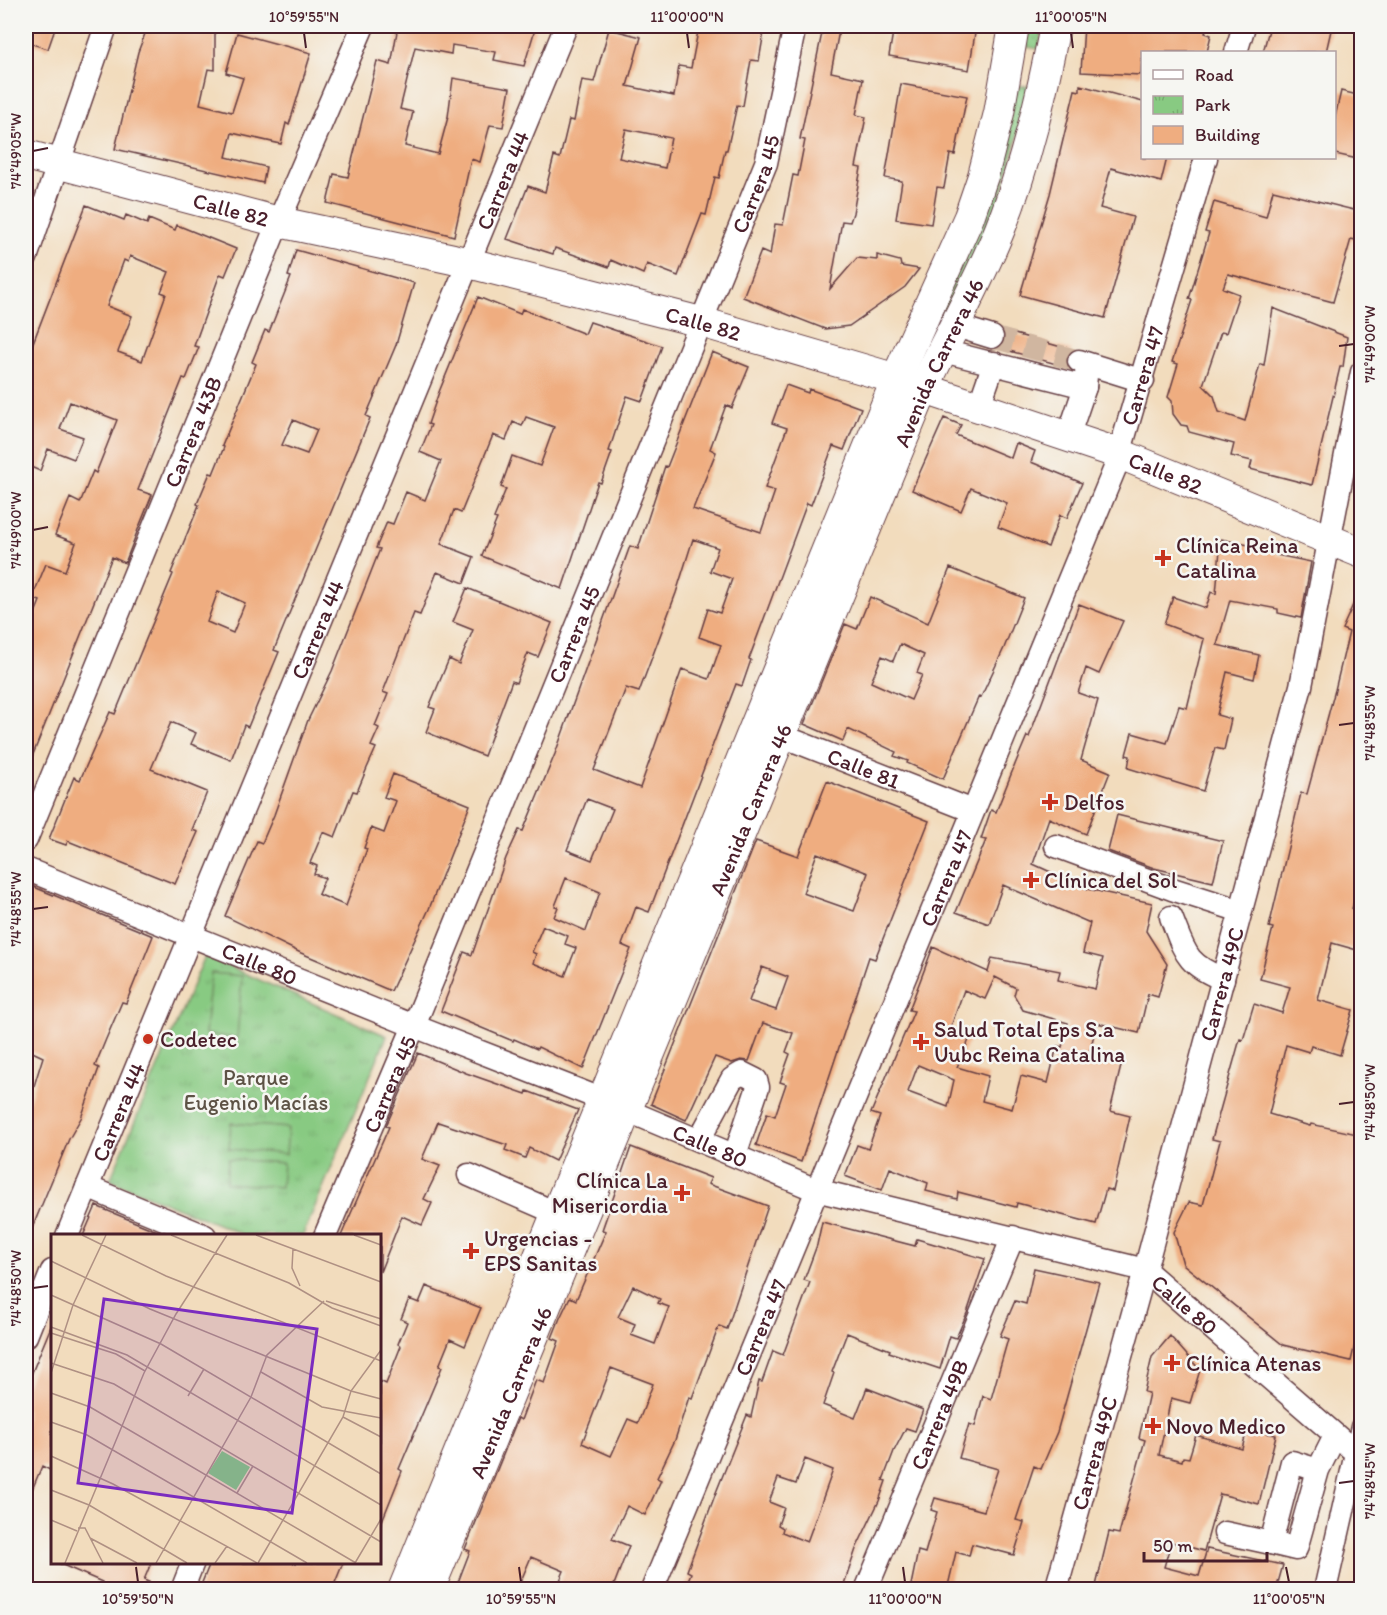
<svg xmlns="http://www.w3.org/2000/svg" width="1387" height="1615" viewBox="0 0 1387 1615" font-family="Itim,sans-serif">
<defs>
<pattern id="grass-dots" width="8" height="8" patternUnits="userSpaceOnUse" patternTransform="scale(1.5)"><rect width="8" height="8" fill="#88ca82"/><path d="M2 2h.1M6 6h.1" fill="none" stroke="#77ad70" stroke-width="1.8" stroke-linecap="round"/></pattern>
<pattern id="park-tufts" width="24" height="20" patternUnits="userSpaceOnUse" patternTransform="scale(1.5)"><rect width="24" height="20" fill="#88ca82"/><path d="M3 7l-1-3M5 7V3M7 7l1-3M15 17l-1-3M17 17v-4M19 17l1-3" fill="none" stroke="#77ad70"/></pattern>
</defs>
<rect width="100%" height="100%" fill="#f6f6f2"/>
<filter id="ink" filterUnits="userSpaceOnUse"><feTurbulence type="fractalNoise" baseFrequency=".0167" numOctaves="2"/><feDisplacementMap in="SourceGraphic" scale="12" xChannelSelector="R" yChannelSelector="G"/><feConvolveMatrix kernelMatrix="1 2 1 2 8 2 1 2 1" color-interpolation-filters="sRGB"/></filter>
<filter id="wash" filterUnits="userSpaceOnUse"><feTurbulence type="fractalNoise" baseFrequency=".008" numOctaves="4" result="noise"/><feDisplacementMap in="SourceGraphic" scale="24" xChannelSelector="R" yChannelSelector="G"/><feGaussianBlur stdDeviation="1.35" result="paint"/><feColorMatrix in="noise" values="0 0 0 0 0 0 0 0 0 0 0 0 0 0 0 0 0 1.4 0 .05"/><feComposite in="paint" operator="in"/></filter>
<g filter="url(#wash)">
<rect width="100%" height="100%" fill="#f2dcbd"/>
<path fill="url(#grass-dots)" stroke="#697456" stroke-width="1.5" d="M1025,26H1043L1039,49L1021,46Z
M1015,85L1031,87L1000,201L928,360L914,356Z"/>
<path fill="url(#park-tufts)" stroke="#697456" stroke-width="1.5" d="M205,956L387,1036L303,1235H244L110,1180Z"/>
<path fill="#88ca82" stroke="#697456" stroke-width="1.5" d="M211,973L242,976L237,1038L205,1034Z
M231,1123L288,1128L286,1154L229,1149Z
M228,1159L283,1163L281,1187L226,1183Z"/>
<g id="blocks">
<path fill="#efad80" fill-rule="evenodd" d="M26,26H56L48,49L26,42Z
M148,26H215V70L208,69L200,104L232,112L243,78L226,73L237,33L311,53L289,125L286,123L281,144L232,133L226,157L266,167L263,183L115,149L138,52Z
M398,26H536L524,66L494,60L496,52L452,45L451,54L415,47L400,109L413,112L405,146L438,154L448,117L453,78L510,88L503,127L490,125L480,162L471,159L454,236L327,203L334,174L348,177L377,61L391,65Z
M699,26H765L759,61L751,60L743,106L737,105L727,150H725L719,178L715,177L706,215L702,214L678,276L647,264L643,274L611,260L609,267L555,248L553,254L507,239L528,186L545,192L554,156L560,158L569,120L574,121L582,80L594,82L609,29L641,37L627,86L674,96L679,66L691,68ZM626,129L671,138L665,168L619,158Z
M894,26H956V30L975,33L969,70L889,56Z
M1084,26H1207L1205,33L1211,35L1207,52H1142L1141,75L1081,72Z
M1270,26H1332L1326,52H1263Z
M823,28L839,31L831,72L863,79L856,115L866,117L856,167L861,168L853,213L850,222L842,221L830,289L857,258L877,260V255L900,261L901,266L919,269L905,287L849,326L825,329L743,297L761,251L770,255L775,224L783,225L793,175L798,176L805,140L800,139Z
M901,84L967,96L955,155L950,154L944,188L937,187L931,224L896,219L902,181L885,178Z
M1080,85L1143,102V158H1167L1161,182L1111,168L1100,208L1133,217L1105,318L1020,295L1050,194L1075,90L1080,91Z
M1341,91L1362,96V160L1335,154V117Z
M1273,190L1362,212L1356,240L1351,239L1333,302L1228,274L1223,288L1239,294L1226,333L1221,332L1203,385L1214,396L1219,412L1245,421L1260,364L1264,365L1273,308L1347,337L1343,367H1340L1312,485L1250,469L1252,461L1231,456L1234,444L1189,432L1187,426L1181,425L1173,414L1172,401L1168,397L1178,364L1172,362L1192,300L1189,299L1209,233L1205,232L1214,202L1266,217Z
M86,205L124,220L126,215L147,224L149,219L175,230L177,225L236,249L225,276L220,274L194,346L199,347L186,379L183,378L138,490L152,495L139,527L125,563L112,557L26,772V636L40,601L32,598L46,564L65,571L76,543L55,535L70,498L80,503L93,471L96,473L117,420L70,402L60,429L83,437L74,459L48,449L40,471L26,465V361ZM130,256L169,272L161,292L166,294L142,361L118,352L132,316L107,306L124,260L128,262Z
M296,250L414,283L396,345L366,416L370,418L274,650L279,652L269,676L248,727L244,725L231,760L191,744L196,733L171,722L151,769L207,792L192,830L198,832L175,884L68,841L66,845L49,839L74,777L80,780L110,712L115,714L173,574L171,573L199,505L197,504L210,473L213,474L224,447L222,446L256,364L252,362L265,330L269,332L291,277L288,276ZM293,420L317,430L307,454L282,445ZM218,591L245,603L233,633L207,622Z
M478,297L520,314L522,309L585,334L590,322L662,346L642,401L627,396L609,451L612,452L601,483L598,482L562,589L482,556L497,519L494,518L506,489L501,487L512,456L540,466L554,427L526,417L522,426L513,422L506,440L493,435L461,513L454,510L441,544L474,557L464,583L437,572L420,615L414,613L383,692L388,694L375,726L379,728L371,746L376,748L367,768L357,792L353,791L335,837L323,832L310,863L317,866L314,874L325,878L318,894L346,906L367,849L364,848L371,828L384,833L396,801L384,797L393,774L470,805L429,909L391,991L301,953L225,916L257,841L262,843L274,815L308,720L332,671L380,549L376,548L387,522L393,524L406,492L425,500L441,461L420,452L431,425L428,424L439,392Z
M1004,331L1072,350L1066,358L1067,367L999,348L1005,340Z
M712,352L749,367L732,408L726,405L710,449L716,452L693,509L761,532L775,491L765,488L787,428L772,423L786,385L808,393L809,389L861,408L844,450L833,446L811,505L807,503L749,659L751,660L742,686L736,684L649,912L636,907L622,945L631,949L583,1069L538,1047L537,1049L514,1039L513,1041L441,1011L464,952L472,955L506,858L519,830L523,831L555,754L630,546L638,549L665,466L667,467ZM693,539L718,548L710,571L732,579L720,613L708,609L699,637L721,645L709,679L682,669L640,788L594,770L626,688L639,692L676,593ZM587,799L613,809L592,860L567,850ZM566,878L600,892L586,931L554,917L558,907L555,906ZM543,926L568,936L565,944L576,948L565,976L533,963L536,954L532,952Z
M944,418L961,425L956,435L1011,458L1016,443L1035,451L1031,462L1082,483L1067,518L1060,515L1048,547L998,527L1007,503L971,488L961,511L912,490Z
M1221,539L1276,551V555L1311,562L1301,618L1278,613V609L1230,600L1217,645L1259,655L1254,679L1227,672L1217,715L1231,719L1224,750L1215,748L1203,791L1128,768L1130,756L1126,755L1132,733L1167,743L1179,706L1187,708L1204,639L1164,624L1173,597L1206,608L1211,592L1216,594Z
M950,568L1024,598L1004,648L981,697L979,696L943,779L907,763L908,761L894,756L896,752L848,729L843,741L804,724L845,624L857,629L870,597L928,623ZM900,644L924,655L917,673L922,675L911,700L871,682L882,656L893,661Z
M1362,585V870L1352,909L1362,911V930L1357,950L1332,943L1318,1000L1353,1010L1340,1055L1311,1046L1309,1052L1286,1045L1269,1114L1310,1126L1311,1124L1362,1135V1315L1351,1361L1283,1345L1183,1264L1174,1232L1189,1202L1203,1205L1220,1141L1212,1139L1240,1039L1243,1040L1254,1004L1282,1013L1290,987L1260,979L1273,928L1269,927L1301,793L1307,794L1335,690L1349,632L1342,629Z
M467,588L552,623L538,657L528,653L516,683L512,681L484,756L426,732L435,709L429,707L449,659L459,664L473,630L453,622Z
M1079,604L1123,621L1099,674L1086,668L1078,693L1098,700L1081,760L1110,772L1086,834L1049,818L1033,864L1088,889L1152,903L1146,931L1167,964L1158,997L1148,994L1139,1033L1097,1023L1089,1054L1122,1062L1110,1111L1130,1116L1113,1191L1106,1189L1096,1224L1017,1203L1016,1207L958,1192L957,1199L926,1191L928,1183L890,1168L882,1190L845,1176L857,1145L868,1149L880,1116L871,1113L914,1011L909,1010L933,947L988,972L992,958L1060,971L1058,980L1095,989L1103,958L1083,953L1090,923L1003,885L989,924L956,912L986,840L981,839L991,810L996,812L1016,762L1027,736L1029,737ZM995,977L1016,988L1014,995L1023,1010L1068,1023L1062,1047L1057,1046L1048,1083L1021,1076L1012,1109L982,1101L988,1076L957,1067L969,1040L949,1032L964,990L985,999ZM918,1065L954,1080L948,1107L908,1092Z
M827,781L929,821L875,959L869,957L801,1162L756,1145L767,1113L775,1116L786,1084L780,1082L790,1054L786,1052L793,1033L763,1023L749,1061L741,1060L732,1063L715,1057L686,1120L651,1104L756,841L798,856ZM817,853L868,873L854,911L803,893ZM762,967L788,977L776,1010L749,1001Z
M1117,815L1223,841L1213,882L1154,868L1108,851Z
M29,885L153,936L126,1003L122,1002L106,1039L95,1066L99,1068L81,1118L69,1139L26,1243V1100L29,1102L43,1057L26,1049V892Z
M418,1053L466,1073L526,1094L527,1091L578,1110L555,1161L529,1148L525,1158L505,1150L507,1145L438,1122L422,1159L440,1166L424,1199L432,1203L422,1225L402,1216L380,1272V1236H341L389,1127L386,1126Z
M631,1147L711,1178L708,1184L768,1206L727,1329L719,1326L692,1398L689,1397L675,1440L657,1478L661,1480L645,1515L627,1506L612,1539L629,1546L612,1590H556L564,1571L531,1557L517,1590H455L470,1551L465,1549L518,1418L521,1420L536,1380L544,1383L559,1341L552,1338L560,1318L570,1297L576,1300L606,1231L602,1230ZM633,1286L660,1299L658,1303L669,1307L655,1344L631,1335L635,1324L618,1317ZM611,1368L653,1384L638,1423L628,1419L611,1456L582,1443Z
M96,1206L169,1236H83Z
M822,1222L915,1246L917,1239L985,1259L967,1313L956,1338L950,1336L940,1369L889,1352L890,1350L847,1333L832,1372L834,1373L823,1405L855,1418L867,1388L923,1410L915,1431L906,1428L894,1451L883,1480L886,1481L879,1501L856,1549L842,1590H684L691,1573L687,1571L715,1495L747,1415L751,1417L759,1381L762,1382L773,1351L783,1355L810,1282L804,1280L817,1245ZM805,1459L833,1470L807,1542L782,1532L783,1528L778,1525L784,1508L769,1502L778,1478L796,1484Z
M1034,1268L1099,1282L1057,1432L1041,1469L1034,1466L1016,1520L1024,1522L1014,1555L972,1544L969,1556L956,1552L947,1590H910L918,1551L925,1553L937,1512L931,1510L935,1498L984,1511L998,1469L959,1458L969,1424L975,1426L983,1396L991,1399L1008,1339L1000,1336L1015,1301L1026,1304Z
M426,1286L481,1308L465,1346L450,1339L439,1366L442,1367L399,1469L402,1471L380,1526V1381L386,1384L401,1346L398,1344L407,1322L401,1319L409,1299L419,1303Z
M52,1324V1471L42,1466L26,1504V1387Z
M1170,1336L1200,1370L1190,1403L1171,1398L1159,1455L1182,1461L1183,1457L1189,1458L1196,1435L1242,1449L1247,1429L1276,1435L1259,1504L1220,1494L1204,1551L1171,1542L1164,1567L1199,1576L1207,1549L1283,1565L1276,1590H1095L1109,1532L1119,1534L1145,1440L1139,1438L1149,1393L1144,1392L1152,1357Z
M58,1563H151L144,1580L166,1590H110L101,1586L102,1582Z
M210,1563H343L332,1590H199Z"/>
</g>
</g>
<g filter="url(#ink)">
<use href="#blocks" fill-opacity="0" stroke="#633b41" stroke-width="1.5"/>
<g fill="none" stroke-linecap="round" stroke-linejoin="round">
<path stroke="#d0b6a0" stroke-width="22" stroke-dasharray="22 11" stroke-linecap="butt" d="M992,337L1079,361"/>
<g stroke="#633b41" stroke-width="25">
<g id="minor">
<path d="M1236,52L1244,26"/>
<path d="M26,258L106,26"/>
<path d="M956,326L992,337"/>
<path d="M943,351L1085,387"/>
<path d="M1079,361L1143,381"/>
<path d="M978,409L994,363"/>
<path d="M1068,437L1085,387L1087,364"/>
<path id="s1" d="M767,730L973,811"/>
<path id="s2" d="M26,840L273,235L363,26"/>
<path d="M1056,846L1172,889L1241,911"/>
<path id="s3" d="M26,869L414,1026L588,1094L816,1190L1145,1270L1362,1458"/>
<path d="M1171,917C1185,952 1185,964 1223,979"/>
<path d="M699,1140L732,1079L742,1073L756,1080L758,1087L735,1155"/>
<path d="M469,1175L556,1213"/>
<path d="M87,1187L205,1236"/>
<path id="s4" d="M67,1236L566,26"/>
<path id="s5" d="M325,1236L414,1026L766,163L795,26"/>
<path d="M26,1336L52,1271"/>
<path d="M1318,1470L1292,1462L1271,1543L1296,1549L1318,1470L1335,1436"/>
<path d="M1225,1533L1271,1543"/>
<path d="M182,1590L193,1562"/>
<path id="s6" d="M652,1590L1115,468L1206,158"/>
<path id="s7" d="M866,1590L1013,1237"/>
<path id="s8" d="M1056,1590L1145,1270L1301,686L1362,372"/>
<path d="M1325,1590L1362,1427"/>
</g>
</g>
<g stroke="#633b41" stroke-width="32">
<g id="major">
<path id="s9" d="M26,155L279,222L453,259L701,322L883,375L1120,454L1362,553"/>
<path d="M403,1590L901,368L969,217L983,176L999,113L1014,26"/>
<path id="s10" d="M429,1590L923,390C948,336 978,284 1000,229C1026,164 1042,94 1055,26"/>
</g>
</g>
<use href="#minor" stroke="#fff" stroke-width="22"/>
<use href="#major" stroke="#fff" stroke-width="30"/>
</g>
</g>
<path fill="none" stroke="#4a1f2b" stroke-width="2" d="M304,33L306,48M687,33L689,48M1071,33L1073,48M33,151L48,148M1339,346L1354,344M33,530L48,527M1339,725L1354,723M33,909L48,907M1339,1104L1354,1102M33,1288L48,1286M1339,1483L1354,1481M136,1567L138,1582M519,1567L521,1582M903,1567L905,1582M1286,1567L1289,1582"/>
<g fill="#c8321e" stroke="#f6f6f2" stroke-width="2">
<path d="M1160 549h6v6h6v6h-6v6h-6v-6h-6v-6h6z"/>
<path d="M1047 793h6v6h6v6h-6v6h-6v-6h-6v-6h6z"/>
<path d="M1028 871h6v6h6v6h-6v6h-6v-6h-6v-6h6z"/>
<circle cx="148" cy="1039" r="6"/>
<path d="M918 1033h6v6h6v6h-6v6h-6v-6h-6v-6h6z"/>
<path d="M679 1184h6v6h6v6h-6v6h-6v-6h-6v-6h6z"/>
<path d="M468 1242h6v6h6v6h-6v6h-6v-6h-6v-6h6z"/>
<path d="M1169 1354h6v6h6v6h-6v6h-6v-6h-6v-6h6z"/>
<path d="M1150 1417h6v6h6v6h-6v6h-6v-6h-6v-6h6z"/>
</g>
<g text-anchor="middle" stroke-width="5" stroke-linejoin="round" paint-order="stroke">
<g font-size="22" fill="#4a1f2b" stroke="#f6f6f2">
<text dy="8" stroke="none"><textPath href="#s4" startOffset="1142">Carrera 44</textPath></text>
<text dy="8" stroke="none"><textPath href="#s5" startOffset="1137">Carrera 45</textPath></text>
<text dy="8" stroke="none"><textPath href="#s9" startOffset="212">Calle 82</textPath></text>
<text dy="8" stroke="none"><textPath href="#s9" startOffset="698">Calle 82</textPath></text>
<text dy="8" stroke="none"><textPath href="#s10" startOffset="1329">Avenida Carrera 46</textPath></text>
<text dy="8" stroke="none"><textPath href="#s6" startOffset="1310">Carrera 47</textPath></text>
<text dy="8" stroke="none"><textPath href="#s2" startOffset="441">Carrera 43B</textPath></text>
<text dy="8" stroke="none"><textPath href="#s9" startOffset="1184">Calle 82</textPath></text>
<text dy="8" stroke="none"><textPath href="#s4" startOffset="656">Carrera 44</textPath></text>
<text dy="8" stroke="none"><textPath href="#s5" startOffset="651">Carrera 45</textPath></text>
<text dy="8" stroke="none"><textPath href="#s1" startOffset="104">Calle 81</textPath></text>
<text dy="8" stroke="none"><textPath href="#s10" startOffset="844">Avenida Carrera 46</textPath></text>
<text dy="8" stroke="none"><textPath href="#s6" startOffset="770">Carrera 47</textPath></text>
<text dy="8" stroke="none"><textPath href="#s3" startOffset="252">Calle 80</textPath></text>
<text dy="8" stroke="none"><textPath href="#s8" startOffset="628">Carrera 49C</textPath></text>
<text dy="8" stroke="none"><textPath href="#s5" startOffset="165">Carrera 45</textPath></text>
<text dy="8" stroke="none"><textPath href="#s4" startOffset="134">Carrera 44</textPath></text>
<text dy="8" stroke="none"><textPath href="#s3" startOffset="738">Calle 80</textPath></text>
<text dy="8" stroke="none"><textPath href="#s3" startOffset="1244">Calle 80</textPath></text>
<text dy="8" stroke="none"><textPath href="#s6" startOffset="284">Carrera 47</textPath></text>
<text dy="8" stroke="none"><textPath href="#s10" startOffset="214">Avenida Carrera 46</textPath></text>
<text dy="8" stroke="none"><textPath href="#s7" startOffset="190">Carrera 49B</textPath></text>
<text dy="8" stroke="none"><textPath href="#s8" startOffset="142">Carrera 49C</textPath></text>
</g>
<g font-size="22" fill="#4a1f2b" stroke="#f6f6f2" text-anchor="start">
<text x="1176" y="553">Clínica Reina<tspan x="1176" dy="25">Catalina</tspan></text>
<text x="1064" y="810">Delfos</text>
<text x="1044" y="888">Clínica del Sol</text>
<text x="934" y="1037">Salud Total Eps S.a<tspan x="934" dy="25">Uubc Reina Catalina</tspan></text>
<text x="160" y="1047">Codetec</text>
<text x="668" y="1188" text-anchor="end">Clínica La<tspan x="668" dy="25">Misericordia</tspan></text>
<text x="484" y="1246">Urgencias -<tspan x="484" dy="25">EPS Sanitas</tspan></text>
<text x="1186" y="1371">Clínica Atenas</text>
<text x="1166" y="1434">Novo Medico</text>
</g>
<g font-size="22" fill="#5d5245" stroke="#f6f6f2">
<text x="256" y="1085">Parque<tspan x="256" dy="25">Eugenio Macías</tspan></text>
</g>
</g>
<g transform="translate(51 1234)">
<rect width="330" height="330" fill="#f2dcbd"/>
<path d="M171,217L199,233L185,256L157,239Z" fill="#88ca82"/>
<path fill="none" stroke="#af9083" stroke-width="1.5" d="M31,1L115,42L330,127M120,1L238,49L281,74L330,92M205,1L330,48M303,1L330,11M242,15L241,34L249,52M0,27L99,75L300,157L330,165M0,61L110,110L330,240M275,67L330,85M0,93L76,121L330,271M0,99L65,120L94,137M0,129L63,150L330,308M210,138L271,173L330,184M0,139L22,71L55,1M0,159L39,173L305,329M137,162L153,135M292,183L330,203M0,188L36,201L256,329M0,222L62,250L206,329M0,256L38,271L136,329M186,259L202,232M0,286L26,297M27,294H34L52,329M39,304L86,329M14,329L93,139L125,80L176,1M105,329L200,163L216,121L273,67M164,329L176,312M207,329L292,183L300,157L330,116M304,329L330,285"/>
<path fill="#7b2cbf" fill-opacity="0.15" stroke="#7b2cbf" stroke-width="3" d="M53,65L266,95L241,279L27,249Z"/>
<rect width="330" height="330" fill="none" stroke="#4a1f2b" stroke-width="3"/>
</g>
<rect width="1387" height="1615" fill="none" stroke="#f6f6f2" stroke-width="66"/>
<rect x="1141" y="51" width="195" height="108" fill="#f6f6f2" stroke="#b1a0a2" stroke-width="1.5"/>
<rect x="1153" y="70" width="30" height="9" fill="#ffffff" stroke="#b1a0a2" stroke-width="1.5"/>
<text x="1195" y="81" font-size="18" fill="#4a1f2b">Road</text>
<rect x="1153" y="96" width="30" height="18" fill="url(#park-tufts)" stroke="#b1a0a2" stroke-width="1.5"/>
<text x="1195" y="111" font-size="18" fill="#4a1f2b">Park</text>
<rect x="1153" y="126" width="30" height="18" fill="#efad80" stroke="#b1a0a2" stroke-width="1.5"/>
<text x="1195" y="141" font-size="18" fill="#4a1f2b">Building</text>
<path d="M1144 1552v9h123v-9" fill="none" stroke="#4a1f2b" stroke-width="3"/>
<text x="1153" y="1552" font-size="18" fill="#4a1f2b" stroke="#f6f6f2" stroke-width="4.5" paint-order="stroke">50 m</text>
<rect x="33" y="33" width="1321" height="1549" fill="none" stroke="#4a1f2b" stroke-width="2"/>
<g font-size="15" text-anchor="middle" fill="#4a1f2b">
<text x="304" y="22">10°59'55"N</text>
<text x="687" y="22">11°00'00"N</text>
<text x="1071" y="22">11°00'05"N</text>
<text transform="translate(16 151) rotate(-90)" y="5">74°49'05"W</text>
<text transform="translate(1370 344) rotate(-90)" y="5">74°49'00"W</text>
<text transform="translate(16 530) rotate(-90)" y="5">74°49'00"W</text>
<text transform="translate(1370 723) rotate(-90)" y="5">74°48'55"W</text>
<text transform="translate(16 909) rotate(-90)" y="5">74°48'55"W</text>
<text transform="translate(1370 1102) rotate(-90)" y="5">74°48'50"W</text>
<text transform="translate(16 1288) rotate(-90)" y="5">74°48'50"W</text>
<text transform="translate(1370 1481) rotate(-90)" y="5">74°48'45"W</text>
<text x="138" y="1604">10°59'50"N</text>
<text x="521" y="1604">10°59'55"N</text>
<text x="905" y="1604">11°00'00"N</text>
<text x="1289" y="1604">11°00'05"N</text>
</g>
</svg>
